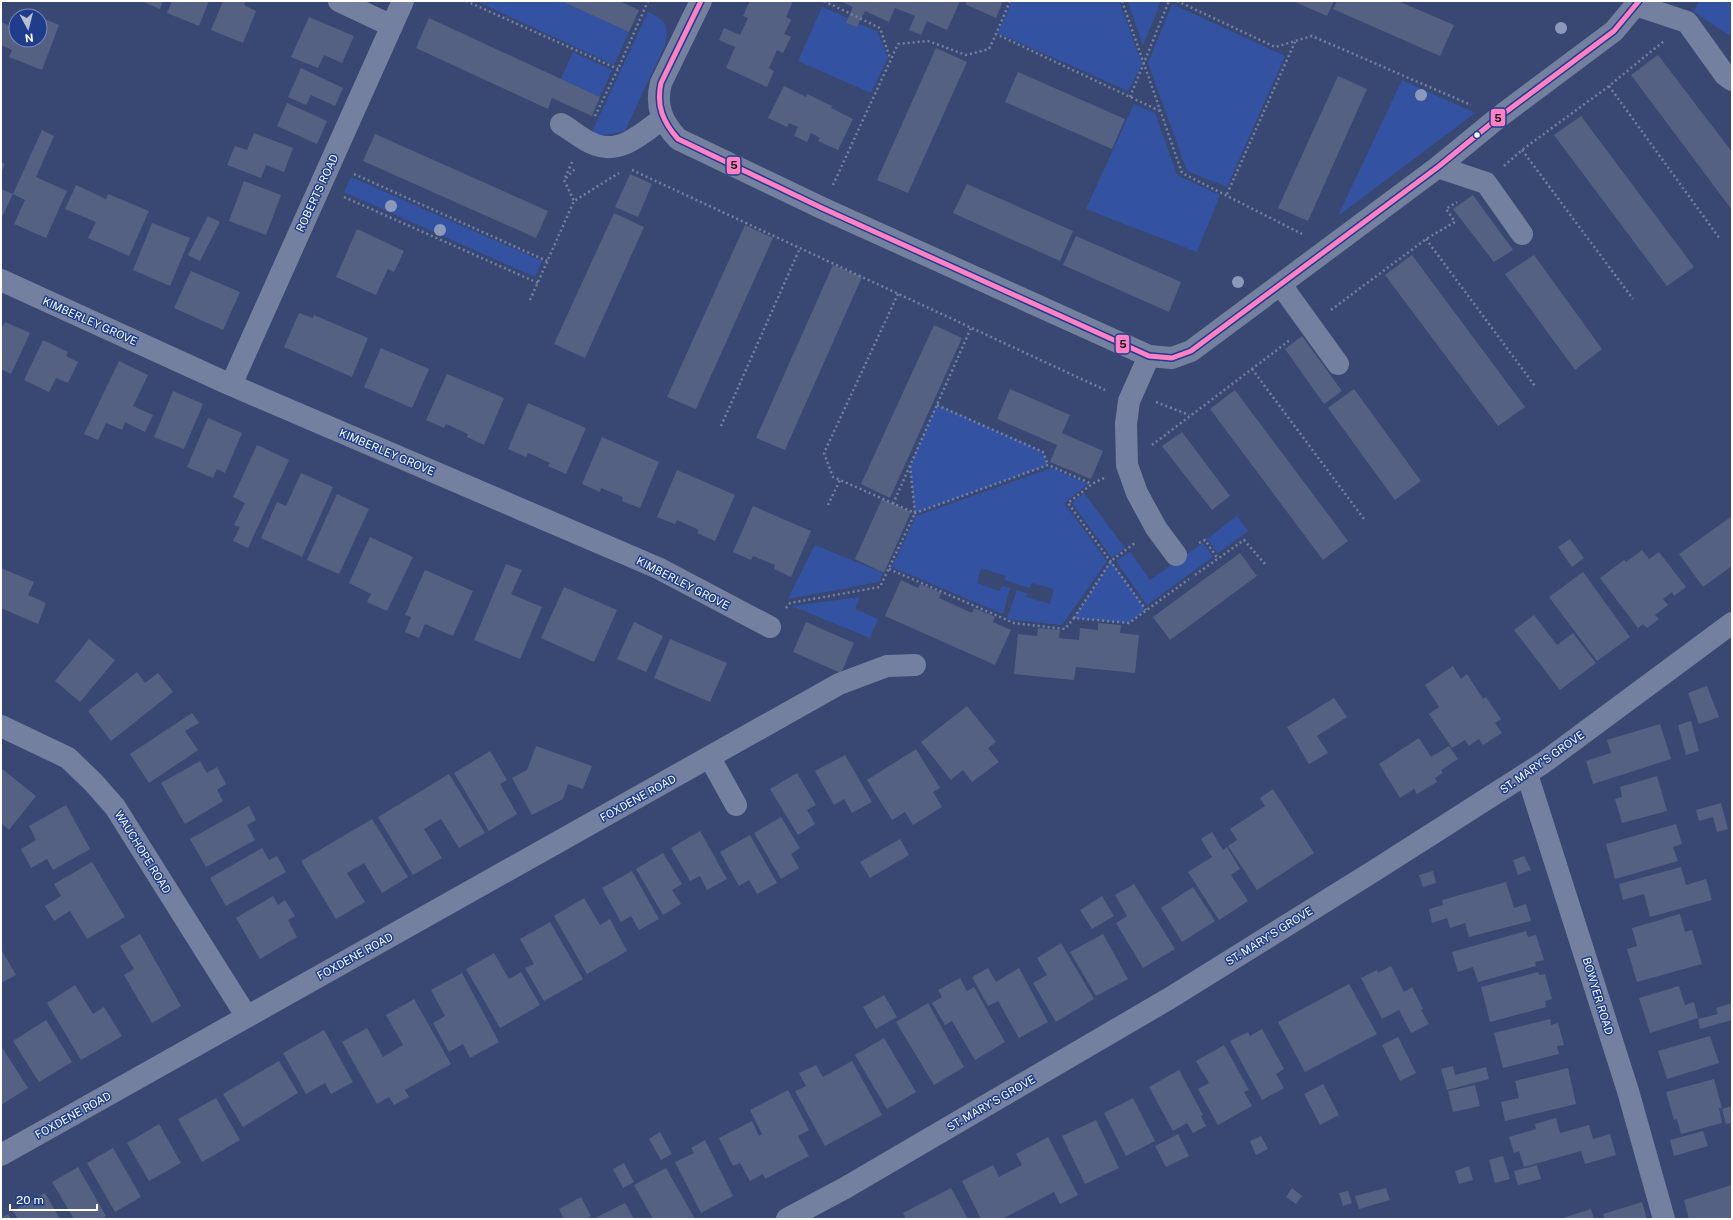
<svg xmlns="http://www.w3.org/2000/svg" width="1733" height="1220" viewBox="0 0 1733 1220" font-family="'Public Sans',sans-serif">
<rect width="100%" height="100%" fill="#384872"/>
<path fill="#3353a2" d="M476,1H561L629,32L614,65Z
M1012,1H1119L1142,64L1128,91L998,33Z
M1128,1H1161L1143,46Z
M1700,1H1732V37L1693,11Z
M1172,4L1285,56L1227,187L1187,171L1148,63Z
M822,7L848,18L846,23L857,27L859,24L877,31L888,58L871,93L798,61Z
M648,12C667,21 670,28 664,47L625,131L617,133L595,136L591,134Z
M573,52L612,70L600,97L561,79Z
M1402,80L1475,113L1338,216Z
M1134,104L1155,113L1177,175L1220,195L1197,252L1086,209Z
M351,177L542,261L535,277L344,192Z
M937,405L1043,452L1048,465L915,513L910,466Z
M1051,468L1088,484L1064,503L1107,561L1062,625L1007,619L1017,590L1028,594L1026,597L1050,604L1054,589L1032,583L1030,588L1004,580L1006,576L981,568L977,583L999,591L1002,586L1010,588L1003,614L892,567L916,516Z
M1084,493L1125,548L1112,558L1072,503Z
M1237,516L1248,531L1218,553L1207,539Z
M1203,543L1213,557L1147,605L1116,561L1130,552L1150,580Z
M815,545L883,573L879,582L788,599Z
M1111,561L1146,610L1129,623L1074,618Z
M860,597L855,609L878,619L870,638L792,606Z"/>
<path fill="#546182" d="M141,1H163L160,9Z
M172,1H209L199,26L167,13Z
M223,1H246L244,5L256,11L243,43L211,30Z
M561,1H619L639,10L629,32Z
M750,1H793L786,17L791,20L784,34L791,37L783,53L777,50L769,68L774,71L767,87L726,68L735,47L719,40L724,28L740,35L748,18L743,16Z
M840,1H960L947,30L927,21L921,35L909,30L915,16L895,8L889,22L865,11L857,27L846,23L853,7Z
M967,1H1003L996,18L965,4Z
M1293,1H1334L1327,16Z
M1337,1H1398L1454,25L1440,56L1333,9Z
M40,17L59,25L42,70L9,57L12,50L1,45V22L16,28V40H40Z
M309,17L354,36L342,63L324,55L318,68L291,57Z
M429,18L600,97L592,116L552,98L548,109L416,48Z
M936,48L967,62L908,193L877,180Z
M1658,55L1732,152V210L1631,75Z
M301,68L343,88L335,106L311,95L306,105L288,97Z
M1018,72L1125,119L1112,149L1005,102Z
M1338,76L1367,89L1308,221L1278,208Z
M784,86L806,97L807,94L832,106L831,108L853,119L838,150L818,141L820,138L811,133L807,142L794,136L798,127L789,123L787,127L768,118Z
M287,103L327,121L317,144L277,126Z
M1581,116L1694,267L1667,286L1554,135Z
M42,130L54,136L36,177L67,191L46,238L14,224L25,200L13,194Z
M254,133L293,148L284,172L266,165L261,178L227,165L235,146L247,150Z
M375,134L548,211L536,238L363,161Z
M1,162L5,164L1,173Z
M630,174L652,184L638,217L615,207Z
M244,181L281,195L266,235L229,221Z
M967,184L1073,231L1060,261L953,213Z
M76,185L106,199L108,194L149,211L129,256L88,238L96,222L65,209Z
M1,189L13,194L3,215L1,214Z
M1473,195L1513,250L1494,262L1453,209Z
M614,213L644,227L585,358L554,344Z
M208,216L220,222L200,261L188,255Z
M152,223L190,238L170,286L133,270Z
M745,225L773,238L696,409L667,397Z
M357,229L404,251L394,272L388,269L376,295L336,277Z
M1076,236L1181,282L1169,312L1063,265Z
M1412,255L1525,407L1498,426L1385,275Z
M1534,255L1602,349L1575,370L1505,274Z
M833,265L862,277L785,450L756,438Z
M191,271L240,292L223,330L174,308Z
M299,313L313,318L314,315L368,338L352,377L284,347Z
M5,322L30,333L11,374L1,369V330Z
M934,325L962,338L890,498L861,484Z
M1302,336L1342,391L1324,404L1285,349Z
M43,340L68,352L66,356L78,362L68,383L56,378L49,392L24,380Z
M381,348L429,369L412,408L364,387Z
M119,361L148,375L133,406L153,415L145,432L125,422L122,430L106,423L98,440L84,434Z
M447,374L504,398L484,445L467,437L468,434L446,424L444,428L426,420Z
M1010,389L1070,415L1062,433L1103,451L1091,479L1050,462L1057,445L997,419Z
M1354,389L1421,481L1395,500L1328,408Z
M1235,390L1348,541L1323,560L1210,409Z
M173,391L203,404L184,449L154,437Z
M528,403L586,428L566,474L548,466L550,463L528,453L526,457L508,449Z
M208,418L242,433L225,473L217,469L213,478L187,467Z
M1182,432L1230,496L1212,510L1162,446Z
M602,437L659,462L640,508L622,501L623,497L601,488L600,492L582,484Z
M257,445L289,460L248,548L233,541L240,527L234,525L245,503L233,497Z
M677,470L735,495L715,541L697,533L699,530L677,520L675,524L657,517Z
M301,473L333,487L302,557L261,538L277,502L286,506Z
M337,494L369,509L339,574L307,560Z
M882,499L911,512L884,573L855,559Z
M753,506L811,531L791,577L774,569L775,565L753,556L751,560L733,552Z
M1732,516V566L1703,587L1679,554Z
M370,537L413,557L387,611L367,602L371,594L349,583Z
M1570,539L1584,558L1572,567L1558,547Z
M1642,550L1649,559L1659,552L1686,587L1674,596L1672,592L1663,599L1668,605L1655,615L1659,619L1647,628L1643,624L1638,628L1600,578L1624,560L1626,562Z
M1240,553L1257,576L1170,640L1153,617Z
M506,564L522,570L511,594L542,607L520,659L474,640Z
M1,568L34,582L28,595L46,603L38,624L1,608Z
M425,570L473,591L453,636L425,624L419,638L405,632L411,617L405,615Z
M1583,572L1630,637L1597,661L1549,597Z
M901,580L918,588L920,584L941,593L939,598L972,613L974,608L995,617L993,622L1011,630L995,665L885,616Z
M564,587L617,610L594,662L541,638Z
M1534,615L1557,645L1573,633L1596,663L1560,690L1514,630Z
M634,622L663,636L646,672L617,659Z
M806,622L854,643L841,673L793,652Z
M1098,623L1121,625L1120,633L1139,635L1135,673L1076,667L1074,680L1014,674L1018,634L1037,636L1038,628L1060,630L1059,638L1079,640L1080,628L1098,630Z
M89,639L115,660L80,702L55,681Z
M670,639L727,663L710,702L654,678Z
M1453,666L1461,679L1467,674L1483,699L1486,697L1501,719L1495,723L1502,733L1483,745L1479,739L1469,746L1465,740L1452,748L1429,714L1439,707L1425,685Z
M137,672L145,683L158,673L173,692L111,741L88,711Z
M1707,686L1719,717L1699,724L1688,693Z
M1334,698L1347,717L1317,736L1328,753L1309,764L1287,727Z
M967,706L996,742L988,748L999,762L972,782L963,770L951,780L921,742Z
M192,713L199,723L185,731L198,750L149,783L130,754Z
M1691,721L1699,751L1686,755L1678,725Z
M1660,724L1671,759L1593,784L1586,761L1611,753L1607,740Z
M1419,738L1431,757L1449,746L1458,759L1441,770L1443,773L1435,778L1437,782L1417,794L1414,789L1400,798L1379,764Z
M536,746L592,766L583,789L568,784L563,799L532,815L512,778L527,770Z
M916,749L940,788L933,792L942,807L913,825L905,812L892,820L867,780Z
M490,751L507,780L500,784L517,814L489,831L454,773Z
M845,755L872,802L852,813L844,799L834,805L815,771Z
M200,761L207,773L217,767L226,784L217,790L223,801L185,824L161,783Z
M1,768L36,796L9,830L1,823Z
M797,773L816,805L807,810L815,824L798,835L770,789Z
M449,774L485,833L459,848L441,819L424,829L442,858L413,875L378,817Z
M1657,776L1667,811L1622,823L1615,799L1622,797L1620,787Z
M1273,789L1314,853L1257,890L1228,846L1237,840L1230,829L1265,806L1260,798Z
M1721,803L1728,829L1717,832L1713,817L1699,821L1696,810Z
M66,805L90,849L53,870L47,859L31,868L21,849L36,840L29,826Z
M249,806L256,820L247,825L255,840L206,867L190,839Z
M781,817L800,848L791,854L799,868L781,879L754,833Z
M372,819L408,877L382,893L364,863L347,873L365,902L336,919L301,861Z
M1676,824L1682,844L1673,847L1678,861L1615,879L1606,844Z
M700,831L727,879L707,890L700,876L690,881L671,848Z
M1212,832L1223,850L1227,847L1240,869L1231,875L1248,901L1219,920L1188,872L1212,857L1201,839Z
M750,835L777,883L757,894L749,880L739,886L720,852Z
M900,839L909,855L870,878L860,862Z
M262,848L269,860L277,856L286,872L226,906L210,878Z
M663,853L682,884L672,890L681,904L663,915L636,869Z
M1524,856L1531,870L1518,875L1513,860Z
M92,862L125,917L87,939L70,911L54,921L45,906L61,896L54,884Z
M1681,867L1686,885L1706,879L1712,900L1650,917L1644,894L1623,900L1619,884Z
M632,871L659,919L639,930L631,916L621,922L602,888Z
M1433,871L1436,883L1423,887L1419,875Z
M1506,882L1514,908L1526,904L1531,921L1469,937L1465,923L1450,928L1447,918L1432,923L1429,909L1443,905L1442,900Z
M1134,884L1175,949L1143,968L1116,923L1127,916L1115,895Z
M1193,887L1215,921L1182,942L1161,908Z
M273,896L278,905L285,900L295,916L288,920L297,937L260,959L236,918Z
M1102,896L1114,916L1092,929L1080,910Z
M584,898L600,925L610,919L627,951L587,974L554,916Z
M1680,914L1685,932L1692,930L1702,964L1637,982L1627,949L1637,946L1632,928Z
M550,922L583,979L544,1001L525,968L534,964L520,939Z
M1526,931L1528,937L1536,935L1544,960L1535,962L1536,966L1478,982L1473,967L1458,972L1452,952Z
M140,934L181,1006L152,1023L124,975L134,969L120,946Z
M1103,934L1128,979L1096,996L1070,952Z
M1061,943L1094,999L1056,1022L1033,983L1047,975L1037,958Z
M1,949L16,975L1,983Z
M494,953L509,979L521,972L540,1005L500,1028L466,969Z
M1391,966L1404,992L1412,987L1423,1009L1421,1010L1429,1024L1411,1033L1399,1010L1382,1019L1361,978L1377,970L1378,973Z
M988,968L996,982L1019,968L1048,1022L1019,1038L998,1001L988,1006L972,977Z
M1538,972L1539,975L1545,974L1552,999L1545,1001L1546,1007L1490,1022L1481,987Z
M462,973L499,1042L470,1058L463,1044L449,1052L433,1023L445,1016L431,990Z
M960,978L967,991L974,987L1005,1042L975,1060L952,1021L945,1025L932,1003L942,997L938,990Z
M1349,984L1377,1034L1305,1072L1278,1022Z
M75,985L93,1014L104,1007L122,1036L81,1060L47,1003Z
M1679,986L1685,1005L1694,1002L1698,1018L1650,1033L1639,998Z
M884,995L897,1017L876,1029L863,1007Z
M414,999L451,1064L405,1090L409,1097L394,1105L389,1097L377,1104L342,1042L367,1028L383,1057L403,1045L386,1015Z
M928,1003L964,1067L934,1085L896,1022Z
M1732,1003V1020L1700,1029L1698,1019L1718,1014L1716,1008Z
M1550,1019L1551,1025L1558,1023L1564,1045L1557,1046L1559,1054L1503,1068L1494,1033Z
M46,1020L72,1062L39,1082L13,1041Z
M1262,1029L1284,1069L1276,1074L1284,1088L1262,1100L1230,1041L1248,1032L1250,1036Z
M324,1030L353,1082L331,1094L325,1083L306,1094L283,1053Z
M1710,1036L1719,1063L1667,1079L1658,1051Z
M1398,1037L1416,1073L1400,1081L1382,1045Z
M884,1038L916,1092L887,1109L855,1055Z
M1224,1045L1249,1090L1244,1092L1252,1106L1218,1125L1198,1089L1209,1083L1196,1061Z
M1,1046L28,1088L1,1105Z
M279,1061L298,1093L243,1127L223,1094Z
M852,1061L882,1115L825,1146L795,1091L806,1086L799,1073L816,1065L823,1077Z
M1453,1066L1455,1075L1486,1067L1489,1079L1447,1090L1441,1069Z
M1568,1068L1576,1104L1505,1121L1501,1102L1519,1098L1515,1081Z
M1179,1070L1203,1115L1201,1116L1206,1126L1193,1133L1187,1123L1173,1131L1149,1087Z
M1714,1079L1722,1108H1719L1722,1123L1681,1134L1677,1119L1674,1120L1666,1092Z
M1323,1084L1339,1115L1320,1125L1304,1094Z
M1475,1085L1480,1106L1453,1112L1448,1091Z
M788,1090L809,1130L798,1136L809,1156L765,1179L763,1174L750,1181L740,1163L733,1166L719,1138L752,1121L759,1136L762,1134L750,1110Z
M216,1098L240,1140L202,1162L178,1119Z
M1133,1098L1155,1141L1126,1156L1104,1113Z
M1732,1106V1123L1726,1124L1722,1109Z
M1556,1118L1560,1133L1589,1125L1593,1139L1610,1134L1616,1155L1585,1164L1581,1151L1524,1167L1519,1151L1514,1153L1509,1137L1536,1129L1535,1124Z
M1096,1120L1119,1168L1085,1184L1062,1136Z
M159,1124L181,1163L149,1181L127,1143Z
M1703,1131L1708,1146L1674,1156L1670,1140Z
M660,1132L672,1154L661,1160L649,1139Z
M1178,1134L1189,1156L1166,1167L1155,1146Z
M1261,1136L1268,1149L1256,1155L1250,1141Z
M1048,1137L1078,1195L1060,1204L1054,1192L1004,1218L1005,1219H981L962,1181L993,1165L999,1177L1022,1165L1016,1154Z
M705,1140L733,1196L701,1213L675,1162L694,1153L691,1148Z
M113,1148L141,1197L115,1212L87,1163Z
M1503,1156L1510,1179L1495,1183L1489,1160Z
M624,1163L634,1182L623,1188L613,1169Z
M1537,1165L1541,1179L1518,1185L1514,1171Z
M1469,1166L1473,1180L1459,1184L1455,1171Z
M78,1167L106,1216L101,1219H74L52,1182Z
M666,1168L695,1219H653L634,1185Z
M1732,1185V1219H1689L1684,1200Z
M951,1188L968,1219H906L903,1213Z
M1292,1188L1302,1196L1296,1204L1286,1197Z
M1386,1188L1390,1200L1359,1209L1355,1196Z
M1348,1191L1352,1203L1343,1206L1339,1193Z
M45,1193L60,1219H18L13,1211Z
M581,1197L591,1216L586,1219H564L559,1209Z
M1642,1202L1647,1219H1605L1603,1214Z
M625,1203L634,1219H593Z
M1591,1209L1594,1219H1560Z
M8,1214L11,1219H1V1218Z"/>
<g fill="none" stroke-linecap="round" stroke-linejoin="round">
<path stroke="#74809f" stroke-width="2.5" stroke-dasharray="2 3" stroke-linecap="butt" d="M466,1L618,69
M824,1L880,28L890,58
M1010,1L996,34L1160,111
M1122,1L1182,173L1302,234
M1177,1L1275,47L1312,36L1471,105
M1609,86L1720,239
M1130,97L1169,1
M595,116L618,69L648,1
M1522,150L1633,299
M572,162L564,180L574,201
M1504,166L1522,150L1609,86L1664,41
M632,170L1105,390
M354,174L547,261
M566,178L575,169
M833,185L898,44L928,41L966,55L989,49L996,34
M1227,194L1295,42
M344,197L538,283
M1426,239L1535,386
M898,294L824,453L833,477L915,513L1048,465L1092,484
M530,300L574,201L619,173
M1331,310L1426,239L1455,222L1446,209L1457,202
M1252,369L1364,519
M1156,402L1189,415
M937,405L1043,452L1048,465
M721,426L800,248
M1152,445L1290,340
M1104,478L1092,484L1068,503L1146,610
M893,504L971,328
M828,505L840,480
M1199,543L1205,540L1218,559
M889,569L1014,623L1065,629L1074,618L1129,623L1189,579
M1195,575L1244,540L1265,564
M786,608L790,603L880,587L915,513L910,466
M1074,618L1111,561L1135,543"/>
<path stroke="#74809f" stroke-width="22" d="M339,1L392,26
M701,1L661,83C655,106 662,122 678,139L822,208L1149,356L1172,358L1191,351L1438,167L1499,117L1614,31L1639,1
M1636,5L1687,22L1725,75L1732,80
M561,124C572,130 583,141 596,145C621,154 643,133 662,119
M1438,167L1486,183L1522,234
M1,280L231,385L658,568L770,627
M1281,285L1338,364
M1149,356L1129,401L1126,424L1127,465L1137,493L1156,528L1176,555
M231,385L403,1
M1,726L68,758L93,782L115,807L247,1017
M710,758L736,805
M1527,774L1628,1091L1664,1219
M1,1155L839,684L887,666L915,665
M787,1219L845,1188L1170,998L1377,869L1543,763L1732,623"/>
<g stroke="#1f3d8b" stroke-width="8">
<path id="bus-1" d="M701,1L661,83C656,106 663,122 678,139L822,208L1149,356L1172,358L1191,351L1438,167L1499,117L1614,31L1639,1"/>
</g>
<use href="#bus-1" stroke="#ff80c5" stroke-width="5"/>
</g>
<g fill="#8c99bc">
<circle cx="1561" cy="28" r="6"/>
<circle cx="1421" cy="95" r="6"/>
<circle cx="391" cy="206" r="6"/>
<circle cx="440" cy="230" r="6"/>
<circle cx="1238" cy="282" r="6"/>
</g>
<circle fill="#fff" stroke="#1f3d8b" stroke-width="1.5" cx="1477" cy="135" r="3.5"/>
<g text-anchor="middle" stroke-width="3" stroke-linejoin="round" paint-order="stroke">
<g font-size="11" fill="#fff" stroke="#1f3d8b">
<text transform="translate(317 193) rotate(-65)" y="4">ROBERTS ROAD</text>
<text transform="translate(90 321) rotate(24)" y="4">KIMBERLEY GROVE</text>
<text transform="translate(387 452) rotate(23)" y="4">KIMBERLEY GROVE</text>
<text transform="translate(683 583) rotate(27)" y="4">KIMBERLEY GROVE</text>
<text transform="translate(1542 762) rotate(-35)" y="4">ST. MARY'S GROVE</text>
<text transform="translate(638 798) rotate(-29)" y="4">FOXDENE ROAD</text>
<text transform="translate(143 852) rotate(58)" y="4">WAUCHOPE ROAD</text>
<text transform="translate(1269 936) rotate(-32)" y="4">ST. MARY'S GROVE</text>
<text transform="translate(355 956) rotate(-29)" y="4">FOXDENE ROAD</text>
<text transform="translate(1598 996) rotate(73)" y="4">BOWYER ROAD</text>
<text transform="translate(991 1103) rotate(-30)" y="4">ST. MARY'S GROVE</text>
<text transform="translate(73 1115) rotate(-29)" y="4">FOXDENE ROAD</text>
</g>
</g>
<g stroke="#1f3d8b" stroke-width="1.5">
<rect x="1490" y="108" width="16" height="19" rx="4" fill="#ff80c5"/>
<rect x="726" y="156" width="15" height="19" rx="4" fill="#ff80c5"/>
<rect x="1115" y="334" width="15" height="20" rx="4" fill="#ff80c5"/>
</g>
<g font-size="11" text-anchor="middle" font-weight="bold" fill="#111">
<text x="1498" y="122">5</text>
<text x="734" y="169">5</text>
<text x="1123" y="348">5</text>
</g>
<rect width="1733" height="1220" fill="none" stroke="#ffffff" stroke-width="4"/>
<g transform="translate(28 28) rotate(173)"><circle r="19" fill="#1f3d8b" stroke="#798bb9"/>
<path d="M0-3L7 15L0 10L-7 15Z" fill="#b9bfce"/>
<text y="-6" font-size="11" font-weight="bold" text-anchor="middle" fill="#ffffff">N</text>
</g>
<path d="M10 1204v6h87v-6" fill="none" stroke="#ffffff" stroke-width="2"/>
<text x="16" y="1204" font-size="12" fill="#ffffff" stroke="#1f3d8b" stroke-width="3" paint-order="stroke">20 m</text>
</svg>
